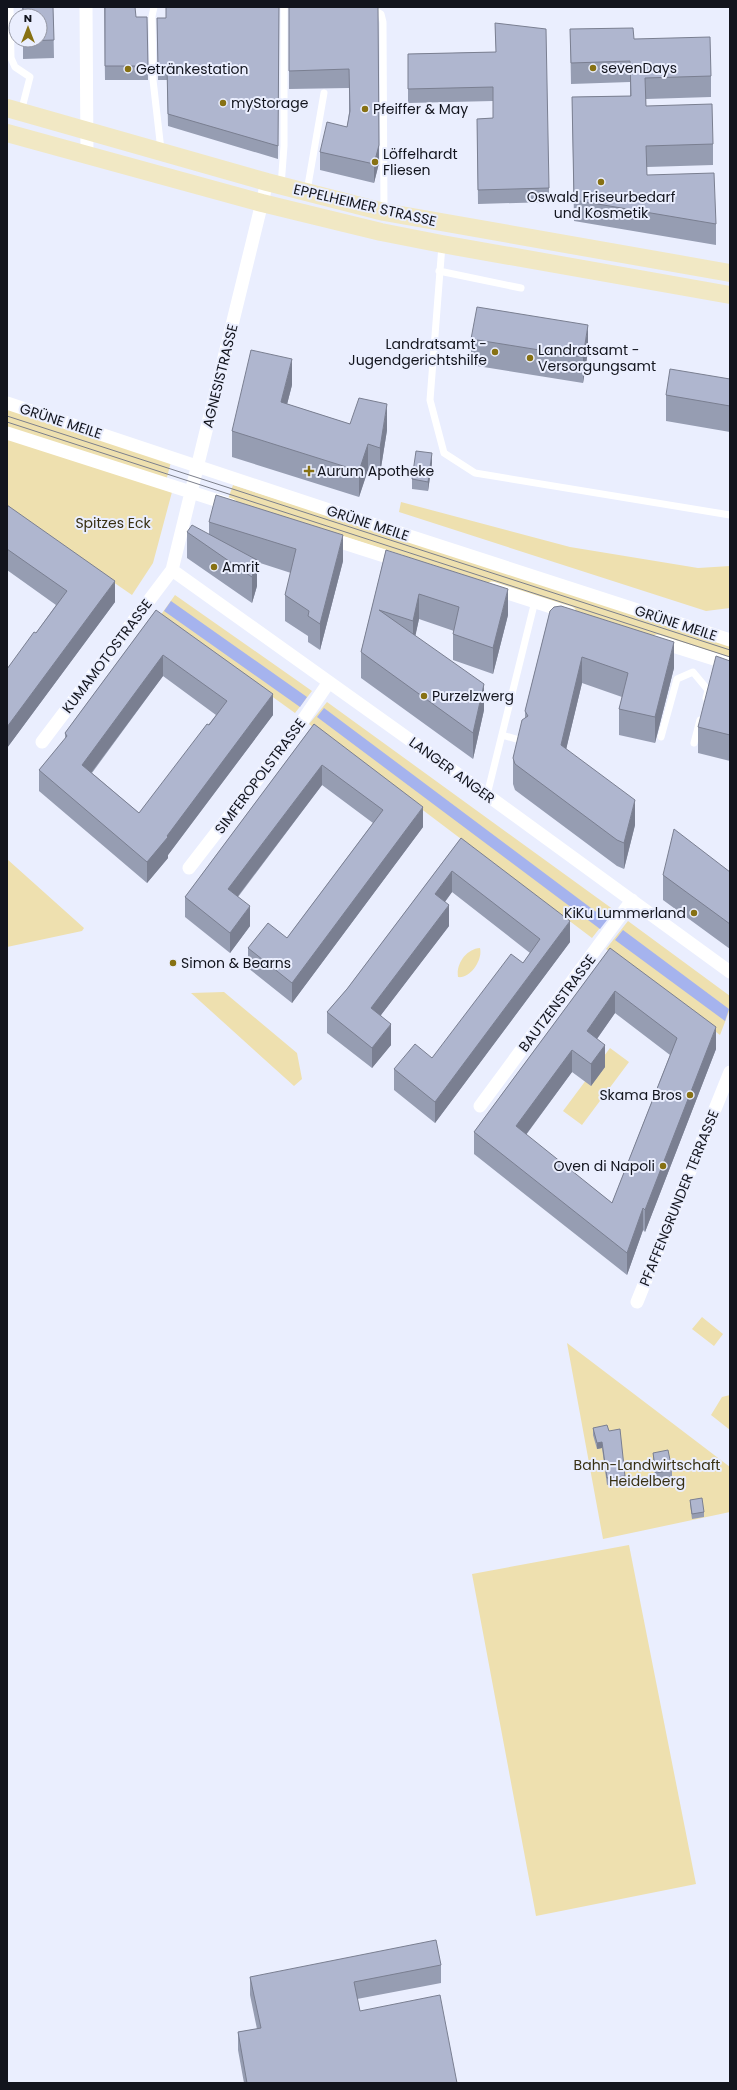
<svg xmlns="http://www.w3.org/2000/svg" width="737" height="2090" viewBox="0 0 737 2090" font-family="Poppins,sans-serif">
<rect width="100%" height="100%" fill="#eaeefe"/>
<path fill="#eee0af" d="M7,408L171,462L166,481L7,429Z
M7,438L172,492L153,563L132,595L7,509Z
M233,485L730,645V661L228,499Z
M401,502L570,547L698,568L730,566V608L706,611L399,512Z
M175,595L312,691L295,713L160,616Z
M327,702L614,910L592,938L309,724Z
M7,859L84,928L82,931L7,947Z
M628,921L730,996V1009L720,1035L606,949Z
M480,948C483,960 470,979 458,977C456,964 466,949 480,948Z
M224,992L297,1053L302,1079L294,1086L191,993Z
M610,1048L629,1062L582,1125L563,1111Z
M702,1317L723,1334L714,1346L692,1329Z
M567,1343L730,1467V1512L603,1539Z
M730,1395V1430L711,1415L722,1397Z
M629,1545L696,1884L536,1916L472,1574Z"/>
<path fill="#a5b3ee" d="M171,601L307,697L300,707L164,611Z
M324,708L607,920L600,929L317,717Z
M623,930L729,1009L725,1021L615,940Z"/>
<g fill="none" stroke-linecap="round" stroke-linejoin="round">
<path stroke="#fff" stroke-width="7" d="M10,7L11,58L15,67L30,77L21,112
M154,7L152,16L153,80L161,150
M368,7L381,14L383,22L384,212
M281,186L284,146V7
M307,191L324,93
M442,245L430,400L444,453L475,473L730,515
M439,271L521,288
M502,735L523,741
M661,737L677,679L693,672L708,690L706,698
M694,743L700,720
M487,795L535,601"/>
<path stroke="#fff" stroke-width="13" d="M86,7L87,155
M7,403L326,509L730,640
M7,433L231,505
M325,537L400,561
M172,570L487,795L730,972
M492,588L570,613
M657,641L730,664
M42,742L172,570L267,182
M189,868L301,723L329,682
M480,1106L632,900
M637,1302L730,1072"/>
<path stroke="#f1e8c4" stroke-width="18" d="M7,108L267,182L384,212L730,273
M7,133L262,203L381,232L442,244L730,295"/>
<path stroke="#7d808c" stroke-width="1" d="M7,416L730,650
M7,422L730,657"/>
</g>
<path fill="#969db2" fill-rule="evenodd" d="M22,7H53L54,58L23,59V40H40V16H23Z
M104,7L136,17H147L148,80H105Z
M279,7L278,159L168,126L167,80H158L157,18H166Z
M289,7H378L379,163L374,183L320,170V152L347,127L349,113V88L289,89Z
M495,23L549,188V202L478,204L477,119L493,118V101L408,103V54L496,52Z
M570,29L634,39L711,76V97L646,99V106L713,144V165L647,167V175L716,224V245L574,221L572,97L630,96V82L571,84Z
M471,339L588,351L583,383L471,365Z
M730,379V432L666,421V395Z
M292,385L287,404L350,424L387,430L380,474L368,470L359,497L232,457V431Z
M432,463L428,491L412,489V479Z
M7,505L115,602L7,748V669L36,633L56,605L7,570Z
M209,522L343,561L320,650L308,642V636L285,621V595L291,573L257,562V586L252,603L187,558V532L209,534Z
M386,550L508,615L493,674L453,660V634L454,631L419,619L415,636L484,710L473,759L361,678V652Z
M156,610L273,715L168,855V858L147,883L39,791V770L65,739V733ZM163,676L216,715L139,813L92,773Z
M550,611L674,668L655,743L619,735V709L622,697L582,683L566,749L635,825L624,869L617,866L515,790L513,784V758L525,719V711Z
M730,661V761L698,753V727Z
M314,724L423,827L292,1003L248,968V948L287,938L373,823L322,785L238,897L250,926L230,953L185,917V897Z
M461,838L570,942L435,1123L394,1090V1069L432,1058L523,963L530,953L452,892L445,902L449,926L381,1015L391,1045L372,1068L327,1033V1012L347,989Z
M730,872V949L663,900V875Z
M610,948L716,1049L645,1232L643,1230L627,1275L474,1154V1132ZM615,1013L670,1055L612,1203L526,1135L572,1072L591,1086L605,1067L597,1039Z
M593,1428L609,1431L625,1476V1482L607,1485L602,1448L597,1449L593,1435Z
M653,1453L672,1470V1480L656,1482L653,1462Z
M690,1500L704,1512V1517L692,1519L690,1504Z
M441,1965V1983L357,1999L360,2011L457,2083H244L238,2050V2032L257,2029L250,1995V1977Z"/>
<path fill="#7a7f91" d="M379,145V163L374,183V164Z
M588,325V351L583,383V357Z
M292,359V385L281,428V402Z
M387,404V430L380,474V448Z
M368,444V470L359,497V471Z
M432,453V463L428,491V482Z
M343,535V561L320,650V624Z
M257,560V586L252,603V577Z
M115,581V602L7,748V727Z
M508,589V615L493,674V648Z
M419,594V619L413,647V621Z
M674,642V668L655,743V717Z
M163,655V676L82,785V765Z
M582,657V683L561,771V745Z
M484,684V710L473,759V733Z
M273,694V715L168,855V858L147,883V862Z
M322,765V785L228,909V889Z
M635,800V825L624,869V843Z
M423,807V827L292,1003V983Z
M452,871V892L435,915V894Z
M449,905V926L371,1028V1008Z
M250,906V926L230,953V933Z
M570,921V942L435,1123V1102Z
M615,991V1013L587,1053V1031Z
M391,1024V1045L372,1068V1048Z
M716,1027V1049L645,1232V1210Z
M605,1045V1067L591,1086V1064Z
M572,1050V1072L516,1148V1126Z
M643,1208V1230L627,1275V1253Z
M602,1442V1448L597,1449V1443Z"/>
<path fill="#afb6cf" stroke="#7a7f91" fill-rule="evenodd" d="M23,7H53L54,40L23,41V40H40V16H23Z
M105,7H135L136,17H147L148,66H105Z
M166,7H279L278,146L168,114L167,67H158L157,18H166Z
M289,7H378L379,145L374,164L320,152L327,122L347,127L350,111L349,69L289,71Z
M495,23L546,29L549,188L478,190L477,119L493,118V87L408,89V54L496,52Z
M633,28L634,39L710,37L711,76L645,78L646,106L712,104L713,144L646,146L647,175L714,173L716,224L574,200L572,97L631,96L630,61L571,63L570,29Z
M477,307L588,325L583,357L471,339Z
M251,350L292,359L281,402L350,424L359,398L387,404L380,448L368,444L359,471L232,431Z
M670,369L730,379V406L666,395Z
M416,451L432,453L428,482L412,479Z
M216,495L343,535L320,624L308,616L309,611L285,595L296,549L209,522Z
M7,505L115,581L7,727V669L34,632L36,633L67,591L7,549Z
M192,525L257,560L252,577L187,532Z
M386,550L508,589L493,648L453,634L459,607L419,594L413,621L379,610L484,684L473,733L361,652Z
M561,606L674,642L655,717L619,709L628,673L582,657L561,745L635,800L624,843L617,840L515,764L513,758L522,720L528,716L525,711L550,611L554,607Z
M156,610L273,694L167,836L168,837L147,862L39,770L67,736L65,733ZM163,655L227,701L209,725L207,724L139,813L82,765Z
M716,656L730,661V735L698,727Z
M314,724L423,807L292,983L248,948L268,923L287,938L383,810L322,765L228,889L250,906L230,933L185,897Z
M674,829L730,872V924L663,875Z
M461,838L570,921L435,1102L394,1069L415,1044L432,1058L511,954L523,963L540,939L452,871L435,894L449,905L371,1008L391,1024L372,1048L327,1012L347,989Z
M610,948L716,1027L645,1210L643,1208L627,1253L474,1132ZM615,991L677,1038L612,1203L516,1126L572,1050L591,1064L605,1045L587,1031Z
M607,1425L609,1431L620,1429L625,1476L607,1478L602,1442L597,1443L593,1428Z
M668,1450L672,1470L656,1473L653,1453Z
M702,1498L704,1512L692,1514L690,1500Z
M436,1940L441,1965L354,1982L360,2011L440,1995L457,2083H247L238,2032L261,2028L250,1977Z"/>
<g fill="#877113" stroke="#eaeefe" stroke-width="1.5">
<circle cx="593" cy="68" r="4"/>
<circle cx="128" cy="69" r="4"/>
<circle cx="223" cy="103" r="4"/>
<circle cx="365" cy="109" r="4"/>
<circle cx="375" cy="162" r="4"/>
<circle cx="601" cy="182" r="4"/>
<circle cx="495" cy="352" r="4"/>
<circle cx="530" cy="358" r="4"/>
<path d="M307 465h4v4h4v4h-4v4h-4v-4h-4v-4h4z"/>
<circle cx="214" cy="567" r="4"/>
<circle cx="424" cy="696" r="4"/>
<circle cx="694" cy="913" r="4"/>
<circle cx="173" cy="963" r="4"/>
<circle cx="690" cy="1095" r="4"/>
<circle cx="663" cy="1166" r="4"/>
</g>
<g text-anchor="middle" stroke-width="4" stroke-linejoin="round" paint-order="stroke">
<g font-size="14" fill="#12141d" stroke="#eaeefe" text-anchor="start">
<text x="601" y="73">sevenDays</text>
<text x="136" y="74">Getränkestation</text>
<text x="231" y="108">myStorage</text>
<text x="373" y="114">Pfeiffer &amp; May</text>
<text x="383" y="159">Löffelhardt<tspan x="383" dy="16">Fliesen</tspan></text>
<text x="601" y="202" text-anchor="middle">Oswald Friseurbedarf<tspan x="601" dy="16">und Kosmetik</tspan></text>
<text x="487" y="349" text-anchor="end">Landratsamt -<tspan x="487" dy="16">Jugendgerichtshilfe</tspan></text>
<text x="538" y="355">Landratsamt -<tspan x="538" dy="16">Versorgungsamt</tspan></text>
<text x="317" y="476">Aurum Apotheke</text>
<text x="222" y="572">Amrit</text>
<text x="432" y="701">Purzelzwerg</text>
<text x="686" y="918" text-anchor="end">KiKu Lummerland</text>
<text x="181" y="968">Simon &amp; Bearns</text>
<text x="682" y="1100" text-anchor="end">Skama Bros</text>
<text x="655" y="1171" text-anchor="end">Oven di Napoli</text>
</g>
<g font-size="14" fill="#12141d" stroke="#eaeefe">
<text transform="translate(365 205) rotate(13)" y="5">EPPELHEIMER STRASSE</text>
<text transform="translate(220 376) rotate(-76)" y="5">AGNESISTRASSE</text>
<text transform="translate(61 421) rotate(18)" y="5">GRÜNE MEILE</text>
<text transform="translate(368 523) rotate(18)" y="5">GRÜNE MEILE</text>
<text transform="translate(676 623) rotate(18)" y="5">GRÜNE MEILE</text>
<text transform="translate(107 656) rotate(-53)" y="5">KUMAMOTOSTRASSE</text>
<text transform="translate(452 770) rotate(36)" y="5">LANGER ANGER</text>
<text transform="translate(260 776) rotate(-53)" y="5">SIMFEROPOLSTRASSE</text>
<text transform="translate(557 1003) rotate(-53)" y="5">BAUTZENSTRASSE</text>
<text transform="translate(679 1198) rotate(-68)" y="5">PFAFFENGRUNDER TERRASSE</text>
</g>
<g font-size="14" fill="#383013" stroke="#eaeefe">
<text x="113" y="528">Spitzes Eck</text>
<text x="647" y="1470">Bahn-Landwirtschaft<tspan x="647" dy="16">Heidelberg</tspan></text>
</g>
</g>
<rect width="737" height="2090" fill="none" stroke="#12141d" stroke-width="16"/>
<g transform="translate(28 28)"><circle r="19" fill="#eaeefe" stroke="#9497a4"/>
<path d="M0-3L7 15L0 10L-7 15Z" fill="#877113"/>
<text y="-6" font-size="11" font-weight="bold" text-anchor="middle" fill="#12141d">N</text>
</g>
</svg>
